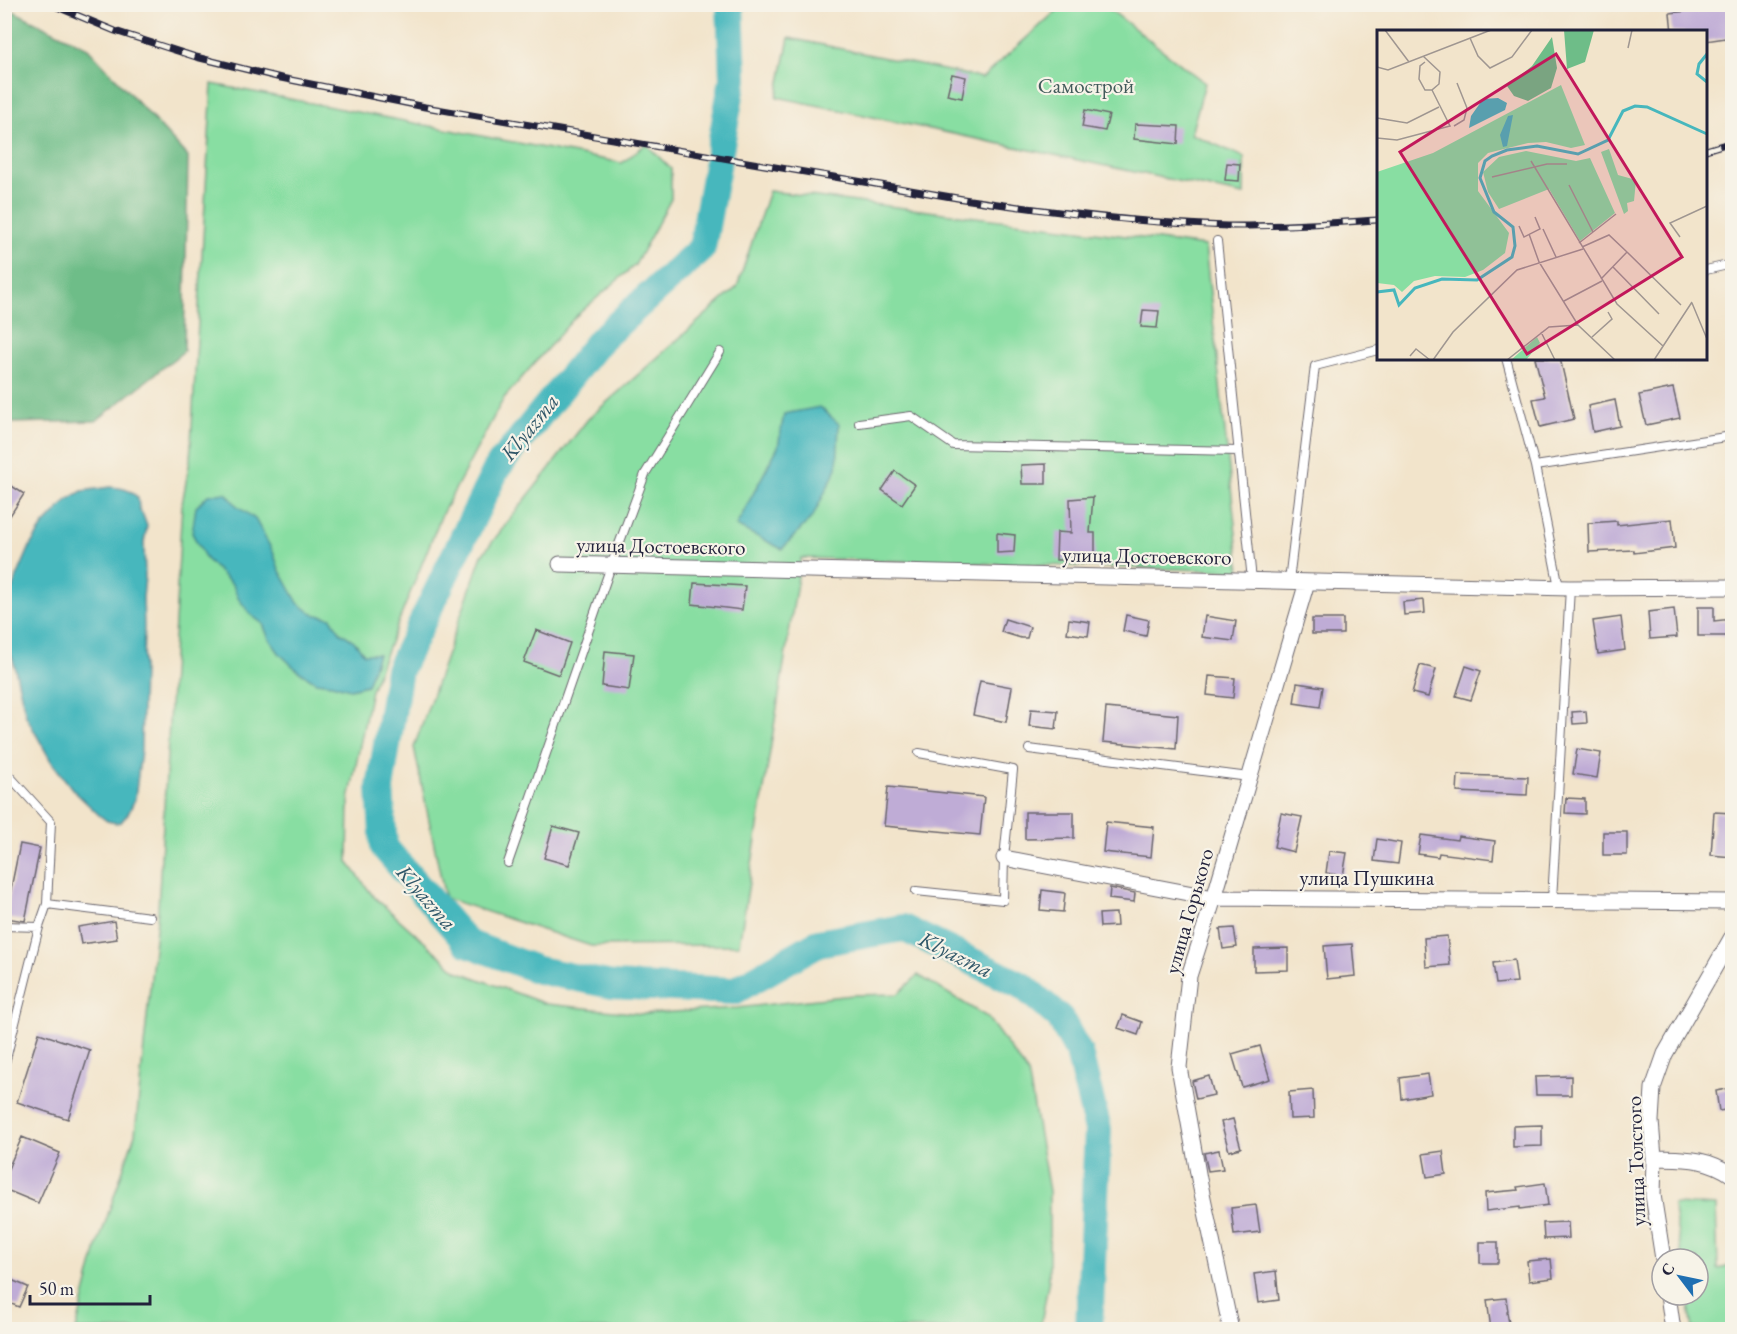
<svg xmlns="http://www.w3.org/2000/svg" width="1737" height="1334" viewBox="0 0 1737 1334" font-family="'EB Garamond',serif">
<rect width="100%" height="100%" fill="#f7f3e8"/>
<filter id="ink" filterUnits="userSpaceOnUse"><feTurbulence type="fractalNoise" baseFrequency=".0167" numOctaves="2"/><feDisplacementMap in="SourceGraphic" scale="12" xChannelSelector="R" yChannelSelector="G"/><feConvolveMatrix kernelMatrix="1 2 1 2 8 2 1 2 1" color-interpolation-filters="sRGB"/></filter>
<filter id="wash" filterUnits="userSpaceOnUse"><feTurbulence type="fractalNoise" baseFrequency=".008" numOctaves="4" result="noise"/><feDisplacementMap in="SourceGraphic" scale="24" xChannelSelector="R" yChannelSelector="G"/><feGaussianBlur stdDeviation="1.35" result="paint"/><feColorMatrix in="noise" values="0 0 0 0 0 0 0 0 0 0 0 0 0 0 0 0 0 1.4 0 .05"/><feComposite in="paint" operator="in"/></filter>
<g filter="url(#wash)">
<rect width="100%" height="100%" fill="#f2e4cb"/>
<path fill="#88dea2" stroke="#55806e" stroke-width="1.5" d="M1063,5H1104L1205,83L1191,134L1244,157V195L777,97L789,38L982,78Z
M212,84L622,163L646,144L671,169V199L635,265L575,317L504,398L442,514L371,690L349,800L348,862L373,896L457,971L546,1004L642,1014L737,1008L853,995L898,994L918,975L987,1017L1028,1073L1049,1191V1279L1040,1329L76,1330L97,1247L135,1134L158,909L182,504L190,460Z
M769,191L1205,246L1240,571L801,558L739,945L591,946L445,898L414,747L482,555L588,419L737,287Z
M1673,1204L1716,1206L1718,1269L1731,1266L1732,1270V1329H1693L1687,1295H1698V1259H1682Z"/>
<path fill="#6ebd88" stroke="#487062" stroke-width="1.5" d="M5,7L88,48L188,157L184,351L96,421L8,423L4,391Z"/>
<path fill="#47b7bd" stroke="#346c7c" stroke-width="1.5" d="M820,407L839,424L837,468L813,516L782,549L736,526L778,447L784,414Z
M110,487C122,488 130,489 138,498L139,509L143,515L147,526L144,542L145,577L143,598L144,626L141,750L135,799L128,814L121,822L116,823L107,821L99,815L73,790L51,761L26,716L13,660L4,639L5,605L31,544L43,526L67,500L82,491Z
M226,493L237,506L255,519L273,552L279,569L298,603L313,614L331,618L340,632L354,641L364,654H378L367,685L350,689L332,684L316,682L298,671L280,654L269,639L263,624L251,615L238,598L233,585L206,559L192,533L196,507L208,495Z"/>
<g fill="none" stroke-linecap="round" stroke-linejoin="round">
<path stroke="#47b7bd" stroke-width="28" d="M730,4L733,79L702,248L600,340L497,468L399,670L380,788L384,847L467,943L538,970L612,985L734,991L818,943L903,928L1023,986L1060,1018L1079,1053L1098,1130L1089,1330"/>
</g>
<g id="blocks">
<path fill="#bfacd6" d="M1732,6V37L1706,41V32H1672L1670,13Z
M952,74L966,77L962,98L947,95Z
M1085,110L1109,115L1105,131L1082,127Z
M1135,124L1179,126L1178,144L1134,139Z
M1227,163L1240,164L1239,181L1225,180Z
M1143,310L1159,311L1157,328L1141,327Z
M1535,358H1560L1574,419L1540,427L1533,399L1545,397Z
M1673,388L1680,418L1646,425L1639,395Z
M1615,400L1620,426L1593,432L1588,406Z
M1046,464V484H1022L1021,465Z
M895,471L915,485L902,504L882,490Z
M4,481L24,494L4,525Z
M1093,497L1090,533H1095V560H1056L1057,532L1071,533L1070,499Z
M1672,519L1675,548L1634,553V550L1589,552L1588,523L1617,521V525Z
M997,533L1015,535L1014,552L997,553Z
M694,583L745,586L742,610L692,604Z
M1424,600L1425,613L1404,615L1403,602Z
M1698,607H1714V621L1732,619V636H1698Z
M1674,609L1677,637L1650,639L1648,612Z
M1126,615L1149,620L1146,636L1123,631Z
M1205,616L1236,621L1233,641L1202,637Z
M1621,617L1625,650L1598,654L1593,621Z
M1005,619L1030,627L1027,638H1021L1001,632Z
M1069,619L1090,622L1088,636L1067,633Z
M1312,619H1343V634H1312Z
M536,630L570,643L559,675L524,662Z
M605,651L634,654L629,690L602,686Z
M1420,665L1436,669L1428,697L1412,693Z
M1466,666L1481,671L1471,700L1456,696Z
M1209,676L1235,678L1233,698L1207,695Z
M980,681L1012,687L1006,722L973,715Z
M1297,683L1323,687L1320,707L1294,703Z
M1106,708L1178,715L1176,749L1103,742Z
M1031,709L1058,711L1056,729L1029,726Z
M1586,711L1587,723L1573,724L1572,712Z
M1577,749L1601,753L1597,778L1573,774Z
M1458,775L1528,777L1527,795L1457,792Z
M888,787L984,797L980,835L884,826Z
M1566,798L1585,799V814L1565,813Z
M1025,812H1074V838L1025,839Z
M1714,812L1732,813V857L1711,855Z
M1281,813L1302,817L1294,852L1274,847Z
M1106,822L1154,827L1151,857L1103,852Z
M553,826L579,833L569,865L544,858Z
M1603,832H1627V855H1603Z
M1421,835L1457,840L1458,836L1495,841L1493,860L1439,853L1438,857L1418,854Z
M1377,839L1401,843L1398,864L1374,861Z
M20,844L40,848L25,921L5,918Z
M1329,851L1347,853L1343,876L1326,873Z
M1110,888L1135,893L1134,902L1109,899Z
M1042,890L1065,893L1063,912L1040,910Z
M1116,913L1117,926L1100,927L1099,914Z
M114,921L117,939L81,944L78,927Z
M1234,928L1237,947L1223,949L1220,929Z
M1447,936L1450,965L1426,967L1424,938Z
M1352,944L1355,976L1327,979L1324,946Z
M1288,948V970L1254,971V949Z
M1514,960L1517,982L1496,984L1493,963Z
M1123,1015L1142,1022L1138,1035L1118,1028Z
M39,1033L90,1050L68,1119L17,1102Z
M1260,1046L1270,1079L1242,1087L1232,1054Z
M1428,1074L1431,1094L1402,1099L1400,1078Z
M1209,1076L1214,1095L1196,1099L1192,1081Z
M1571,1076V1095H1536L1535,1077Z
M1732,1088V1109L1719,1111L1716,1091Z
M1313,1090L1314,1118L1290,1119L1289,1092Z
M1233,1119L1241,1148L1229,1151L1221,1122Z
M1542,1125V1146L1513,1147V1126Z
M22,1137L60,1153L38,1203L4,1189V1178Z
M1219,1150L1223,1169L1208,1171L1204,1153Z
M1443,1151L1446,1174L1427,1177L1423,1154Z
M1545,1183L1548,1205L1520,1209V1207L1486,1211L1485,1193L1518,1190L1517,1187Z
M1256,1205L1260,1232L1234,1235L1231,1208Z
M1568,1222L1569,1238L1544,1239L1543,1223Z
M1480,1242H1498V1263H1480Z
M1551,1259L1553,1278L1529,1281L1527,1261Z
M1276,1271L1279,1300L1258,1303L1254,1274Z
M4,1277L28,1287L19,1307L4,1301Z
M1506,1298L1508,1311L1507,1312L1510,1329H1491L1487,1300Z"/>
</g>
</g>
<g filter="url(#ink)">
<use href="#blocks" fill-opacity="0" stroke="#6b666d" stroke-width="1.5"/>
<g fill="none" stroke-linecap="round" stroke-linejoin="round">
<g stroke="#6b666d" stroke-width="10">
<path id="service" d="M1217,241L1252,580
M1706,270L1732,264
M1506,358L1535,466L1559,587
M859,423L911,416L953,445L1239,451
M1535,466L1732,436
M1289,581L1315,366L1378,350
M1029,749L1249,777
M4,770L51,822L47,904
M508,863L611,566L645,474L720,352
M916,891L1003,900L1004,858L1013,770L919,753
M1552,900L1570,588
M4,926L39,927L4,1067
M39,927L47,904L150,917"/>
</g>
<g stroke="#6b666d" stroke-width="17">
<path id="minor" d="M560,564L1570,588L1732,587
M1004,858L1214,898L1732,902
M1654,1158C1684,1159 1706,1157 1732,1175
M1663,1259L1653,1195L1654,1158L1651,1121L1653,1088L1665,1054L1732,937
M1668,1295L1673,1330
M1231,1330L1199,1179L1179,1067L1189,976L1214,898L1307,582"/>
</g>
<use href="#service" stroke="#fff" stroke-width="8"/>
<use href="#minor" stroke="#fff" stroke-width="15"/>
<g stroke="#22223b" stroke-width="7">
<path id="rail" d="M50,4L115,31L196,57L281,78L425,107L963,199C1050,212 1139,223 1227,226C1277,227 1328,223 1378,220
M1706,150L1732,142"/>
</g>
<use href="#rail" stroke="#f7f3e8" stroke-width="4.5" stroke-dasharray="14" stroke-linecap="butt"/>
</g>
</g>
<g text-anchor="middle" stroke-width="4.5" stroke-linejoin="round" paint-order="stroke">
<g font-size="21" fill="#415a5a" stroke="#f7f3e8">
<text x="1086" y="93">Самострой</text>
</g>
<g font-size="21" fill="#22223b" stroke="#f7f3e8">
<text transform="translate(661 546) rotate(1)" y="7">улица Достоевского</text>
<text transform="translate(1147 556) rotate(1)" y="7">улица Достоевского</text>
<text x="1367" y="885">улица Пушкина</text>
<text transform="translate(1189 911) rotate(-74)" y="7">улица Горького</text>
<text transform="translate(1636 1161) rotate(-92)" y="7">улица Толстого</text>
</g>
<g font-size="22" font-style="italic" fill="#2f5668" stroke="#f7f3e8">
<text transform="translate(529 427) rotate(-51)" y="8">Klyazma</text>
<text transform="translate(427 897) rotate(49)" y="8">Klyazma</text>
<text transform="translate(956 954) rotate(26)" y="8">Klyazma</text>
</g>
</g>
<g transform="translate(1377 30)">
<rect width="330" height="330" fill="#f2e4cb"/>
<path d="M184,55L208,115L194,118L169,112L151,113L111,123L101,133V161L132,203L128,223L106,240L88,247L58,246L37,251L25,262L17,255L0,253V142L56,123ZM232,119L241,145L259,150L257,171L250,173L251,181L247,184L224,122ZM149,121L199,131L213,128L238,183L203,211L172,159L122,179L111,162L106,142L122,127ZM160,307L163,313L149,330H134Z" fill="#88dea2"/>
<path d="M187,0H217L208,32L190,39ZM175,7L180,38L174,58L151,71L137,66L130,56L155,36Z" fill="#6ebd88"/>
<path d="M121,68L130,73L128,80L92,98L94,86L106,69ZM136,85L130,116L126,117L123,105L131,86Z" fill="#47b7bd"/>
<path fill="none" stroke="#47b7bd" stroke-width="3" d="M330,24L322,34L320,44L330,52M0,262L17,260L22,275L38,258L65,249L100,250L135,227L138,216L136,197L117,182L103,148L108,131L115,126L130,120L160,116L201,124L231,110L246,81L258,76L270,77L330,104"/>
<path fill="none" stroke="#9f9691" stroke-width="1.5" d="M8,0L32,32M93,8L101,26L113,38L135,27L155,0M251,18L255,0M48,32L43,36L42,49L48,60H55M0,37L11,40L114,0M0,88L30,93L62,77M77,96L87,90L90,78L80,53M0,108L20,110L73,96L55,60L62,54L63,42L46,26M154,131L240,274L286,316M115,147L170,134H190M192,155L216,202M142,196L147,207L163,199L158,187M166,199L179,227M152,204L162,232L201,295L238,330M303,207L293,193L330,176M202,213L239,184M205,217L232,205L250,222M236,237L282,284M224,249L250,222L304,275M187,271L225,251M315,273L330,309M164,302L178,330M215,307L235,289L231,282M33,326L39,319L53,330M56,330L76,302L140,240L206,219M130,330L172,297L201,295M277,330L315,272"/>
<path fill="#c2185b" fill-opacity="0.15" stroke="#c2185b" stroke-width="3" d="M179,24L305,227L150,324L23,122Z"/>
<rect width="330" height="330" fill="none" stroke="#22223b" stroke-width="3"/>
</g>
<rect width="1737" height="1334" fill="none" stroke="#f7f3e8" stroke-width="24"/>
<g transform="translate(1680 1277) rotate(302)"><circle r="28" fill="#f7f3e8" stroke="#a29fa3" stroke-width="1.5"/>
<path d="M0-4.5L10 22L0 15L-10 22Z" fill="#1f6fb2"/>
<text y="-9" font-size="16" font-weight="bold" text-anchor="middle" fill="#22223b">С</text>
</g>
<path d="M30 1295v9h120v-9" fill="none" stroke="#22223b" stroke-width="3"/>
<text x="39" y="1295" font-size="18" fill="#22223b" stroke="#f7f3e8" stroke-width="4.5" paint-order="stroke">50 m</text>
</svg>
